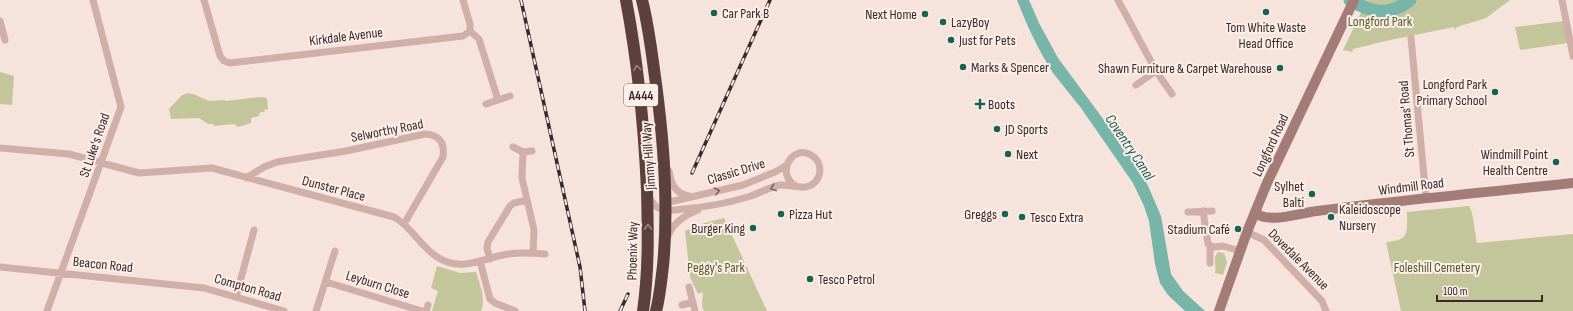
<svg xmlns="http://www.w3.org/2000/svg" width="1573" height="311" viewBox="0 0 1573 311" font-family="'Sofia Sans Condensed',sans-serif">
<rect width="100%" height="100%" fill="#f5e3dc"/>
<path fill="#c2c69a" d="M1367,0H1510L1486,18L1457,27L1455,30L1454,27L1390,40L1353,49L1352,52L1343,50Z
M1564,21L1568,43L1520,50L1515,27Z
M0,72L14,76L12,105L0,104Z
M187,93L193,94L209,101L225,100V101L261,97L267,98L268,109L265,110L264,112H260L259,116L251,118V123L238,127L234,124L214,126L213,124H208L199,118L171,119L169,109L181,96Z
M1469,206L1472,213L1477,243L1573,234V311H1401L1386,242C1410,240 1407,233 1407,212Z
M724,218L767,311H704L702,306L703,292L698,294L690,277L685,231L704,223Z
M1218,252L1224,253L1227,262L1223,275L1215,273C1217,266 1212,258 1218,252Z
M437,266L460,273L476,272C480,285 486,298 481,311H432L438,291L431,288Z"/>
<path fill="#78b5a9" d="M1017,0H1029L1039,23L1058,58L1135,162L1145,179L1161,216L1171,274L1183,291L1205,311H1185L1168,295L1160,283L1155,264L1149,221L1144,206L1133,183L1081,108L1053,73C1038,49 1027,26 1017,0Z"/>
<g fill="none" stroke-linecap="round" stroke-linejoin="round">
<path stroke="#78b5a9" stroke-width="13" d="M1350,0C1373,13 1388,17 1410,0"/>
<path stroke="#cfafa7" stroke-width="7" d="M204,0L220,56L224,61L230,63L463,36L470,31
M463,0L470,24V31
M1118,0L1156,71L1172,94
M1562,0L1573,56
M0,21L5,40
M470,31L479,39L498,100
M1411,38L1426,198
M1136,85L1156,71
M486,104L510,96
M513,147L523,152L532,151
M0,148L69,154L139,173L212,168L394,217C411,226 420,246 437,257C462,273 482,258 508,254C521,252 533,253 545,254
M523,152L522,178L534,230L533,253
M669,171C671,183 675,194 689,196
M246,178L264,167L277,162L346,151L425,134C439,135 445,142 443,157L404,224
M649,197C652,203 657,209 664,210C670,211 677,210 683,209C706,207 729,203 751,196C761,192 771,187 780,185C791,184 804,191 813,184C823,176 822,161 811,155C792,144 775,174 796,186
M665,203L743,185L775,172L787,165
M1203,211L1208,244L1213,247L1223,246L1240,251
M1188,212L1212,211
M1247,232L1264,240L1322,301L1326,311
M668,236C673,223 685,215 698,210
M490,259L487,248L488,242L510,206L514,203L527,200
M480,261L490,299L495,303L515,311
M1210,263V246
M0,267L204,288L284,311
M326,282L422,311
M689,287L695,311
M236,297L254,230
M682,305L693,302
M47,311L121,107L93,0
M316,311L335,251
M426,311L428,305"/>
<path stroke="#a37c77" stroke-width="10" d="M1255,213C1270,224 1299,213 1317,211C1402,200 1487,192 1573,183
M1219,311L1247,232L1267,183L1354,0"/>
<path stroke="#5c403e" stroke-width="12" d="M626,0C638,63 644,126 647,190C648,231 649,270 643,311
M642,0C649,27 652,56 656,84C664,144 669,205 663,266C661,281 660,296 656,311"/>
<g stroke="#3a2928" stroke-width="3.5">
<path id="rail" d="M521,0L580,267L585,311
M692,173L770,0
M620,311L628,294"/>
</g>
<use href="#rail" stroke="#fcefea" stroke-width="2" stroke-dasharray="6" stroke-linecap="butt"/>
</g>
<defs><path id="oneway-chevron" d="M-2-3.5L2.5 0L-2 3.5" fill="none" stroke-width="1.6" stroke-linecap="round" stroke-linejoin="round"/></defs>
<g stroke="#9c8683">
<use href="#oneway-chevron" transform="translate(637 68) rotate(-97)"/>
<use href="#oneway-chevron" transform="translate(648 227) rotate(-91)"/>
</g>
<g stroke="#7d6561">
<use href="#oneway-chevron" transform="translate(773 188) rotate(160)"/>
<use href="#oneway-chevron" transform="translate(717 191) rotate(-14)"/>
</g>
<g fill="#186154" stroke="#fcefea" stroke-width="1.5">
<circle cx="1266" cy="12" r="4"/>
<circle cx="714" cy="13" r="4"/>
<circle cx="925" cy="14" r="4"/>
<circle cx="943" cy="22" r="4"/>
<circle cx="951" cy="40" r="4"/>
<circle cx="963" cy="67" r="4"/>
<circle cx="1280" cy="68" r="4"/>
<circle cx="1495" cy="92" r="4"/>
<path d="M978 98h4v4h4v4h-4v4h-4v-4h-4v-4h4z"/>
<circle cx="997" cy="129" r="4"/>
<circle cx="1008" cy="154" r="4"/>
<circle cx="1556" cy="162" r="4"/>
<circle cx="1312" cy="194" r="4"/>
<circle cx="781" cy="214" r="4"/>
<circle cx="1005" cy="214" r="4"/>
<circle cx="1022" cy="217" r="4"/>
<circle cx="1331" cy="217" r="4"/>
<circle cx="753" cy="228" r="4"/>
<circle cx="1238" cy="229" r="4"/>
<circle cx="810" cy="279" r="4"/>
</g>
<g text-anchor="middle" stroke-width="4" stroke-linejoin="round" paint-order="stroke">
<rect fill="#fcefea" stroke="#746462" stroke-width="1" x="624" y="84" width="34" height="22" rx="3"/>
<g font-size="13" font-weight="bold" fill="#3a2928">
<text x="641" y="100">A444</text>
</g>
<g font-size="14" fill="#3a2928" stroke="#fcefea" text-anchor="start">
<text x="722" y="18">Car Park B</text>
<text x="917" y="19" text-anchor="end">Next Home</text>
<text x="951" y="27">LazyBoy</text>
<text x="1266" y="32" text-anchor="middle">Tom White Waste<tspan x="1266" dy="16">Head Office</tspan></text>
<text x="959" y="45">Just for Pets</text>
<text x="971" y="72">Marks &amp; Spencer</text>
<text x="1272" y="73" text-anchor="end">Shawn Furniture &amp; Carpet Warehouse</text>
<text x="1487" y="89" text-anchor="end">Longford Park<tspan x="1487" dy="16">Primary School</tspan></text>
<text x="988" y="109">Boots</text>
<text x="1005" y="134">JD Sports</text>
<text x="1016" y="159">Next</text>
<text x="1548" y="159" text-anchor="end">Windmill Point<tspan x="1548" dy="16">Health Centre</tspan></text>
<text x="1304" y="191" text-anchor="end">Sylhet<tspan x="1304" dy="16">Balti</tspan></text>
<text x="1339" y="214">Kaleidoscope<tspan x="1339" dy="16">Nursery</tspan></text>
<text x="789" y="219">Pizza Hut</text>
<text x="997" y="219" text-anchor="end">Greggs</text>
<text x="1030" y="222">Tesco Extra</text>
<text x="745" y="233" text-anchor="end">Burger King</text>
<text x="1230" y="234" text-anchor="end">Stadium Café</text>
<text x="818" y="284">Tesco Petrol</text>
</g>
<g font-size="14" fill="#555b29" stroke="#fcefea">
<text x="1380" y="26">Longford Park</text>
<text x="716" y="272">Peggy's Park</text>
<text x="1437" y="272">Foleshill Cemetery</text>
</g>
<g font-size="14" fill="#3a2928" stroke="#fcefea">
<text transform="translate(346 36) rotate(-7)" y="5">Kirkdale Avenue</text>
<text transform="translate(1406 119) rotate(-95)" y="5">St Thomas' Road</text>
<text transform="translate(387 130) rotate(-11)" y="5">Selworthy Road</text>
<text transform="translate(94 145) rotate(-71)" y="5">St Luke's Road</text>
<text transform="translate(1270 145) rotate(-65)" y="5">Longford Road</text>
<text transform="translate(648 156) rotate(-94)" y="5">Jimmy Hill Way</text>
<text transform="translate(736 171) rotate(-17)" y="5">Classic Drive</text>
<text transform="translate(1411 186) rotate(-7)" y="5">Windmill Road</text>
<text transform="translate(334 188) rotate(15)" y="5">Dunster Place</text>
<text transform="translate(632 251) rotate(-89)" y="5">Phoenix Way</text>
<text transform="translate(1299 259) rotate(45)" y="5">Dovedale Avenue</text>
<text transform="translate(103 264) rotate(6)" y="5">Beacon Road</text>
<text transform="translate(378 284) rotate(17)" y="5">Leyburn Close</text>
<text transform="translate(248 287) rotate(16)" y="5">Compton Road</text>
</g>
<g font-size="15" font-style="italic" fill="#186154" stroke="#fcefea">
<text transform="translate(1130 147) rotate(56)" y="5">Coventry Canal</text>
</g>
</g>
<path d="M1437 295v6h105v-6" fill="none" stroke="#3a2928" stroke-width="2"/>
<text x="1443" y="295" font-size="12" fill="#3a2928" stroke="#fcefea" stroke-width="3" paint-order="stroke">100 m</text>
</svg>
